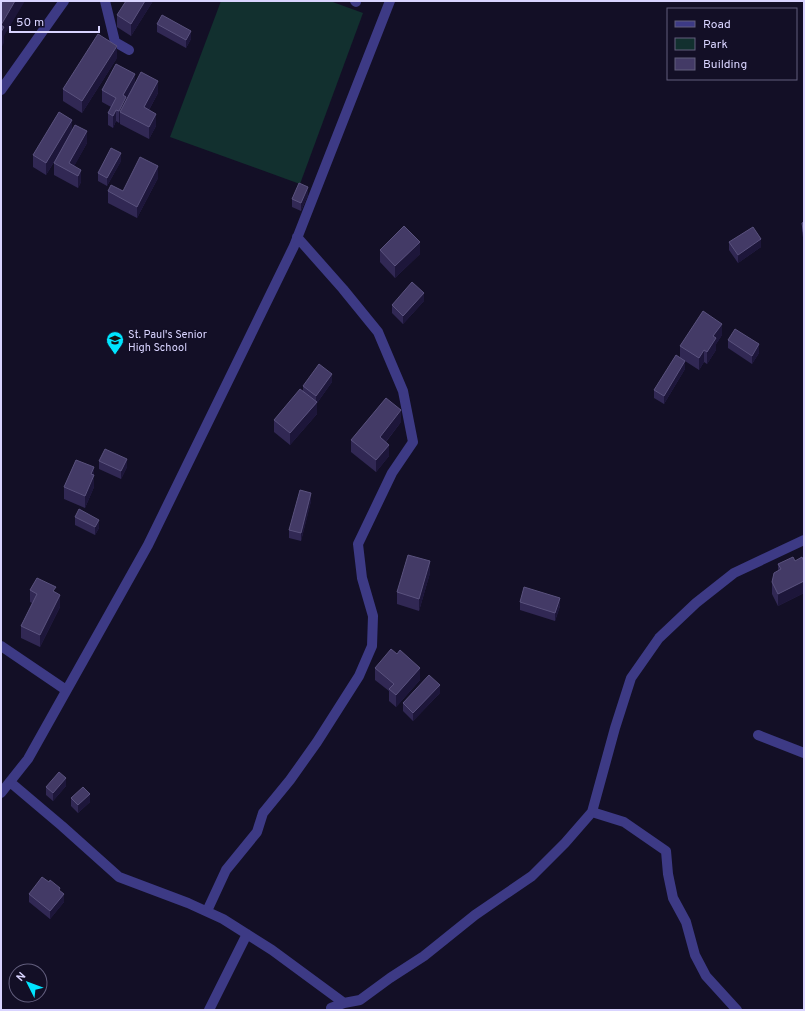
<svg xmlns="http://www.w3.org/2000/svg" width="805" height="1011" viewBox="0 0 805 1011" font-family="Overpass,sans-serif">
<rect width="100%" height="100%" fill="#130f26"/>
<path fill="#12302f" d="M221,1H330L363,13L300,184L170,137Z"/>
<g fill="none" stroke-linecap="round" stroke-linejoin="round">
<path stroke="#3d3a85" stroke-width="10" d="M105,1L115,42L129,50
M355,1L356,2
M1,90L64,1
M1,646L66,690
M758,735L804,753
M10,782L62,826L119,877L188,903L223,919L272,950L344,1003
M1,793L28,759L148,545L294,246L390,1
M592,812L624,822L666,851L668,874L673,898L686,922L695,955L706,976L737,1010
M207,911L226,870L257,832L263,813L290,780L317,742L359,676L372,646L373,616L362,578L358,544L392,473L413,442L403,391L378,332L343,289L297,237
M331,1008L344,1003L360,1000L390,978L424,956L475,915L532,876L565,843L592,812L615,728L631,678L659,638L696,603L734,573L804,540
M209,1010L247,934"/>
</g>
<path fill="#312854" d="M126,1H153L131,36L117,27V15Z
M157,24L191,39L186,48L157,32Z
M117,58L82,113L63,101V89Z
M135,84L158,93L149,110L156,126L149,139L120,124V121L119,123L116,121L113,128L108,125V113L111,107L102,102V90Z
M72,130L87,143L74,166L81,182L78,188L54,175V163L59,154L46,175L33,167V155Z
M121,161L107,186L98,181V173Z
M158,178L137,218L108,203V191H123Z
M308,195L301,211L292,207V199Z
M804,222V244L802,231V223Z
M729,242L761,247L738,263L729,250Z
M380,250L420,254L395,278L380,262Z
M424,301L403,324L392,313V305Z
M722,335L716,344V350L707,364L704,362L699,370L685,361V369L664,404L654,398V390L680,358V346Z
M728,340L759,353L752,364L728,348Z
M332,382L317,403V414L290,445L274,432V420L303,390V386Z
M401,422L386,442L389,456L376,472L351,452V440Z
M99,461L127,467L121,479L99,469Z
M94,475V487L85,508L64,499V487Z
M311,501L301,541L289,538V530Z
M75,517L99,528L95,535L75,525Z
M795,561L804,562V593L778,606L772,594V582L778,571V564Z
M430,573L419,611L397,604V592Z
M30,590L56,593L60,607L40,647L21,638V626L32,603L30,602Z
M520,602L560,606L555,621L520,610Z
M375,668L420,680L396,707L389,701V691L375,680Z
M440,693L413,721L403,711V703Z
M66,786L53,801L46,795V787Z
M71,798L90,802L78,813L71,806Z
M60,891L64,902L50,919L29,902V894Z"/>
<path fill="#1d163a" d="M15,1H25L4,36V43L1,48V25Z
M145,1H153L131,36V24Z
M191,31V39L186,48V40Z
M117,46V58L82,113V101Z
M135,74V86L120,112V121L119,123V111L123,95Z
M158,81V93L144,119V107Z
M116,110V121L113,128V116Z
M156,114V126L149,139V127Z
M72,120V132L46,175V163Z
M87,131V143L71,172L69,163Z
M121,153V161L107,186V178Z
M158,166V178L137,218V207Z
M81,170V182L78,188V176Z
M308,187V195L301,211V203Z
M761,239V247L738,263V255Z
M420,242V254L395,278V266Z
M424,293V301L403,324V316Z
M722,324V335L716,344V350L707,364V352L713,336Z
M759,344V353L752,364V356Z
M704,350V362L699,370V358Z
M685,361V369L664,404V396Z
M332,374V382L317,403V414L290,445V433L316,404V396Z
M401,410V422L380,449V437Z
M389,445V456L376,472V460Z
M127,459V467L121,479V471Z
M94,467V487L85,508V496L91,474Z
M311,493V501L301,541V533Z
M99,520V528L95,535V527Z
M430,561V573L419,611V599Z
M804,581V593L778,606V594Z
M60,595V607L40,647V635Z
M560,598V606L555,621V613Z
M420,668V680L396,707V695Z
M440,685V693L413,721V713Z
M66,778V786L53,801V793Z
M90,794V802L78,813V805Z
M64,894V902L50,919V911Z"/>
<path fill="#433a66" stroke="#5a527e" d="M1,1H15L1,25L4,27L1,32Z
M126,1H145L131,24L117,15Z
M162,15L191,31L186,40L157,24Z
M98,34L117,46L82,101L63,89Z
M116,64L135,74L123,95L126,97L119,111L116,110L113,116L108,113L116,98L102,90Z
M141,72L158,81L144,107L156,114L149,127L120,112Z
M59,112L72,120L46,163L33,155Z
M75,125L87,131L69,163L81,170L78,176L54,163Z
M111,148L121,153L107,178L98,173Z
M140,157L158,166L137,207L108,191L111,185L123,191Z
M299,183L308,187L301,203L292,199Z
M804,222V236L802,223Z
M404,226L420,242L395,266L380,250Z
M753,227L761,239L738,255L729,242Z
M412,282L424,293L403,316L392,305Z
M703,311L722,324L713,336L716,338L707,352L704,350L699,358L680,346Z
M735,329L759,344L752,356L728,340Z
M676,355L685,361L664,396L654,390Z
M319,364L332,374L316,396L303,386Z
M300,389L317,402L290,433L274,420Z
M386,398L401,410L380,437L389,445L376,460L351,440Z
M105,449L127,459L121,471L99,461Z
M76,460L94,467L91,474L94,475L85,496L64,487Z
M300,490L311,493L301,533L289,530Z
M79,509L99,520L95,527L75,517Z
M408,555L430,561L419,599L397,592Z
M793,557L795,561L802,557L804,562V581L778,594L772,582L774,573L781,569L778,564Z
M37,578L56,587L53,591L60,595L40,635L21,626L37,594L30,590Z
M524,587L560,598L555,613L520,602Z
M391,649L397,654L400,650L420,668L396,695L389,689L394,684L375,668Z
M429,675L440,685L413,713L403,703Z
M59,772L66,778L53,793L46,787Z
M83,787L90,794L78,805L71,798Z
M42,877L49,882L50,880L60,888L59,890L64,894L50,911L29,894Z"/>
<defs>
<g id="school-pin" transform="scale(0.9)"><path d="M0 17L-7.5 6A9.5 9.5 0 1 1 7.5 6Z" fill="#00e5ff" stroke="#130f26"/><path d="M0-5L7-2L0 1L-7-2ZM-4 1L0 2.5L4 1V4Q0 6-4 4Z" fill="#111"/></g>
</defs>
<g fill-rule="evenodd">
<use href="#school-pin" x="115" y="340"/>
</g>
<g text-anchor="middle" stroke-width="3" stroke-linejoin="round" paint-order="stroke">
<g font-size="11" fill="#d9d4ff" stroke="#130f26" text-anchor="start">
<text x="128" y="338">St. Paul's Senior<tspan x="128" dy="13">High School</tspan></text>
</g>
</g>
<rect width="805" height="1011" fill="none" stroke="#d9d4ff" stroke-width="4"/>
<rect x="667" y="8" width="130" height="72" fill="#130f26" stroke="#625e7d"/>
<rect x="675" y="21" width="20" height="6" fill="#3d3a85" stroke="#625e7d"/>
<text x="703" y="28" font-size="12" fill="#d9d4ff">Road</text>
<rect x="675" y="38" width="20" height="12" fill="#12302f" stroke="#625e7d"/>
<text x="703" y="48" font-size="12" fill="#d9d4ff">Park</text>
<rect x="675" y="58" width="20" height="12" fill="#433a66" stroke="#625e7d"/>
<text x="703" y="68" font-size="12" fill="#d9d4ff">Building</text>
<g transform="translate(28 983) rotate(312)"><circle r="19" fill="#130f26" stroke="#625e7d"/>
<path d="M0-3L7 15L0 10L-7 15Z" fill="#00e5ff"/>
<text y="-6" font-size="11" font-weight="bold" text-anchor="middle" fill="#d9d4ff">N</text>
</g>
<path d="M10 26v6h89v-6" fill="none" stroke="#d9d4ff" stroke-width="2"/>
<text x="16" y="26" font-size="12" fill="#d9d4ff" stroke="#130f26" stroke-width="3" paint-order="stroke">50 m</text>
</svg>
